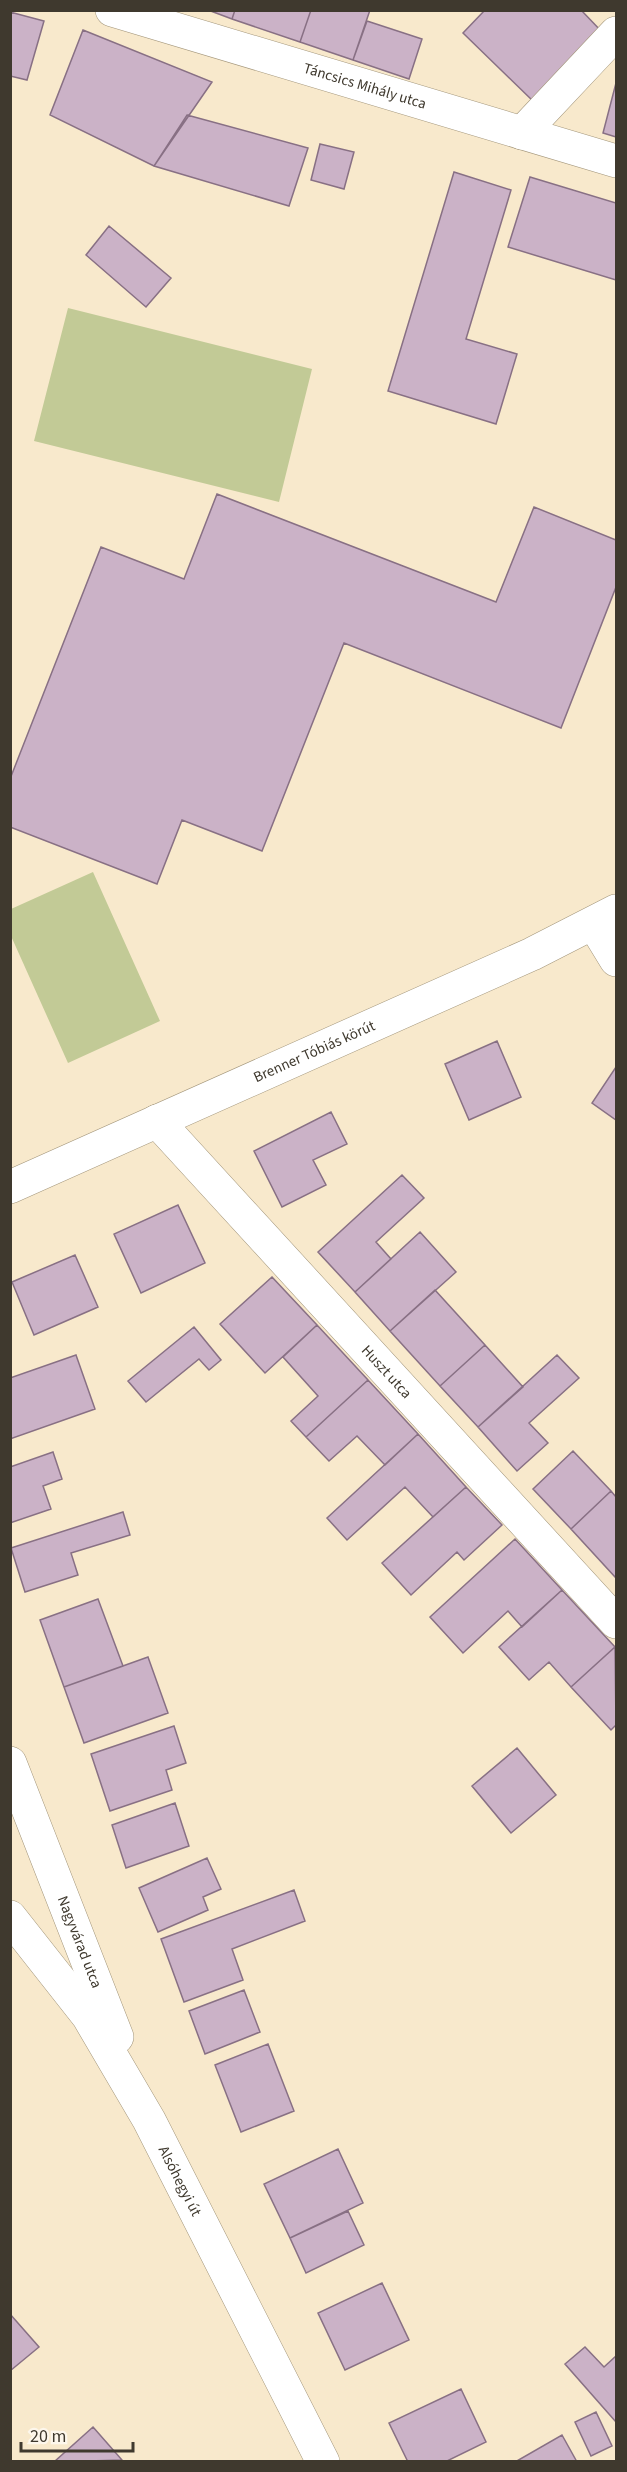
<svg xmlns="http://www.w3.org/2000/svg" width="627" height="2472" viewBox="0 0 627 2472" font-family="'Source Sans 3',sans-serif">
<rect width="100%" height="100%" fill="#f8e9cc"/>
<path fill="#c2ca96" d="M68,308L312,369L279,502L34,441Z
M93,872L160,1021L68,1063L11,936V909Z"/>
<path fill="#cbb2c7" stroke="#887084" stroke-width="1.5" d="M208,10H235L232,19Z
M235,10H311L300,42L232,19Z
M311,10H370L353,60L300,42Z
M485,10H581L603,33L535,103L463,33Z
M10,12L44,21L27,80L10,76Z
M367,21L422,39L409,79L353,60Z
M83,30L212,82L154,166L50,115Z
M616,83V137L603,133Z
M187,115L308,148L289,206L154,166Z
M320,144L354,152L344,189L311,180Z
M454,172L511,190L466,339L517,354L496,424L388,391Z
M530,177L616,203V280L508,247Z
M109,226L171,278L146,307L86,255Z
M217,494L496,602L534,507L616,540V587L561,728L344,643L262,851L182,820L157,884L10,827V779L101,547L184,579Z
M497,1041L521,1097L469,1120L445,1064Z
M616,1067V1120L592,1103Z
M331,1112L347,1144L313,1160L326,1185L282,1207L254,1151Z
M402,1175L424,1198L376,1242L391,1259L355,1292L318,1252Z
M178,1205L205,1263L141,1293L114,1234Z
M420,1232L456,1272L390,1331L355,1292Z
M75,1255L98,1307L34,1335L12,1282Z
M272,1277L317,1325L265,1373L220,1324Z
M435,1290L485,1345L440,1386L390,1331Z
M317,1325L368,1380L306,1437L291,1421L318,1396L283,1357Z
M194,1327L221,1360L209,1370L199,1359L146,1402L128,1381Z
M485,1345L523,1387L478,1427L440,1386Z
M76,1355L95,1409L10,1439V1378Z
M557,1355L579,1378L529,1423L548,1443L517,1471L478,1427Z
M368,1380L418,1434L385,1465L357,1436L329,1461L306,1437Z
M418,1434L466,1487L433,1517L405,1487L347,1540L327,1518Z
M573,1451L611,1491L571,1529L533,1489Z
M53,1452L62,1479L43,1486L51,1509L10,1523V1467Z
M466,1487L502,1525L464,1560L457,1552L411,1595L382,1563Z
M611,1491L616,1497V1578L571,1529Z
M123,1512L130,1535L71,1553L78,1575L25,1592L11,1548Z
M515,1539L562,1590L522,1627L508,1611L463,1653L430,1617Z
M562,1590L615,1647L571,1687L549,1662L529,1680L499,1647Z
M98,1599L123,1666L64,1687L40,1620Z
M615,1647L616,1725L611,1730L571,1687Z
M148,1657L168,1713L84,1743L64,1687Z
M174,1726L186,1763L166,1770L172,1790L110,1811L91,1754Z
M517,1748L556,1795L511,1833L472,1786Z
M175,1803L189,1846L126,1868L112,1825Z
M207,1858L221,1889L203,1897L208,1910L158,1932L139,1888Z
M294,1890L305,1921L232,1949L243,1980L184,2002L161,1939Z
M244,1990L260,2032L205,2054L189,2011Z
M268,2044L294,2111L241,2132L215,2065Z
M338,2149L363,2203L290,2238L264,2184Z
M348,2211L364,2245L306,2273L290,2238Z
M382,2283L409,2340L345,2370L318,2313Z
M10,2314L39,2347L10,2371Z
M585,2347L604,2367L616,2356V2422L565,2364Z
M461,2389L486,2442L445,2462H408L389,2423Z
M596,2412L612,2446L591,2456L575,2422Z
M93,2427L122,2460L54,2462Z
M562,2435L577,2462H515Z"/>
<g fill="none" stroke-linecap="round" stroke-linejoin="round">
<g stroke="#a3967b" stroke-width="34">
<g id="minor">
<path id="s1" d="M112,10L616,161"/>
<path d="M522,133L616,33"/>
<path d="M594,924L616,960"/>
<path id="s2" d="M157,1121L616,1622"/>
<path id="s3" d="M10,1187L532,954L616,911"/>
<path id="s4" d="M10,1763L117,2037"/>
<path id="s5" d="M10,1917L88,2016L149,2120L323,2462"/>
</g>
</g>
<use href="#minor" stroke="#fff" stroke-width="33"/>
</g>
<g text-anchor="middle" stroke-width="6" stroke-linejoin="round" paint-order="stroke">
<g font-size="15" fill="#3f392e" stroke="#fdf7ec">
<text dy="5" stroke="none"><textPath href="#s1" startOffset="264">Táncsics Mihály utca</textPath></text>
<text dy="5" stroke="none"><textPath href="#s3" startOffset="333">Brenner Tóbiás körút</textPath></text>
<text dy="5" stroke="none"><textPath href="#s2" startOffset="340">Huszt utca</textPath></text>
<text dy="5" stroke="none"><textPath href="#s4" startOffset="192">Nagyvárad utca</textPath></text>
<text dy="5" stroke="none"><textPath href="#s5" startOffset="315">Alsóhegyi út</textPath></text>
</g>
</g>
<rect width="627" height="2472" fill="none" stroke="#3f392e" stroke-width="24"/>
<path d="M21 2442v9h112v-9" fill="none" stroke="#3f392e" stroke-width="3"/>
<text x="30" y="2442" font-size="18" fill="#3f392e" stroke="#fdf7ec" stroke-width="4.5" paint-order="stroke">20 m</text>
</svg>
